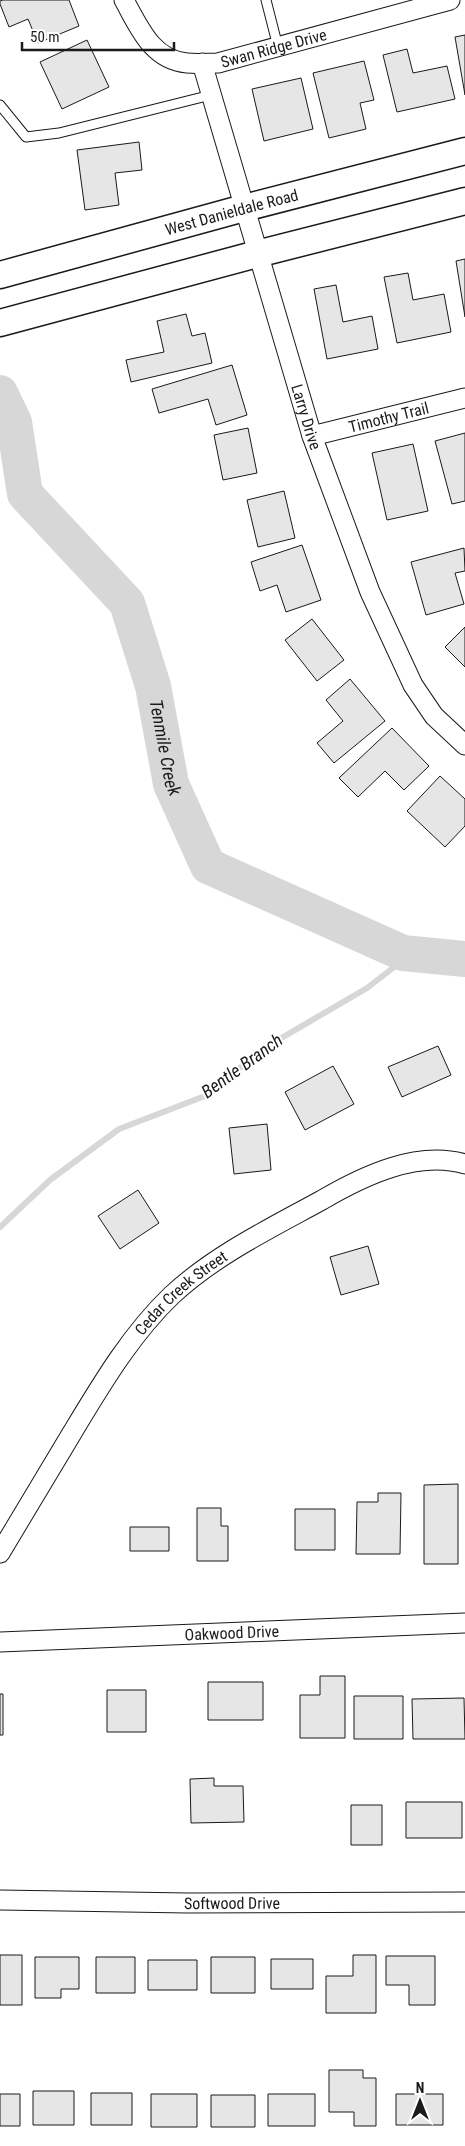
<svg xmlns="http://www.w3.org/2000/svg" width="465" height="2146" viewBox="0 0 465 2146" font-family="'Roboto Condensed',sans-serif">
<rect width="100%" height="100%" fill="#fff"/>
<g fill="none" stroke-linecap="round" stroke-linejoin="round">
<path stroke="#d7d7d7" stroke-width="6" d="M0,1227L50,1180L119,1129L205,1096L266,1047L367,988L411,954"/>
<path stroke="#d7d7d7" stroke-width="36" id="s1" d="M0,393L14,422L25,494L127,603L153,686L171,784L208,866L403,953L465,959"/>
</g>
<path fill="#e6e6e6" stroke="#1a1a1a" d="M3,0H69L79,26L38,43L28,19L9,27L0,4V1Z
M465,35V95L455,37Z
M87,40L109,87L62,109L40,62Z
M407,49L413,73L447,66L455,99L397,112L383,55Z
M364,61L374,100L360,103L366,129L329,138L313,73Z
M301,78L313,129L264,141L252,89Z
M139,142L142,170L115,173L119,205L85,210L77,150Z
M465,259V317L456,261Z
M408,273L413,300L444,294L451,332L397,343L384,277Z
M336,285L343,322L372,316L378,349L327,359L314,289Z
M186,314L192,336L205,333L212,363L131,382L126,360L164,352L157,321Z
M232,365L247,415L216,425L208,399L159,413L152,389Z
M248,428L257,473L223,480L214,435Z
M465,433V501L452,504L435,441Z
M413,444L428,511L387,520L372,453Z
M284,491L295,538L258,547L247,500Z
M302,545L321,600L286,612L277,585L260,591L251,562Z
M464,548L465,571L455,573L464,604L426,615L411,562Z
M312,619L344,660L317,681L285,640Z
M465,627V667L445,647Z
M350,679L385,721L334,763L317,743L343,721L326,700Z
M392,728L429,766L404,790L385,771L358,797L339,778Z
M440,776L465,799V826L445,847L407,811Z
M438,1046L451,1075L402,1097L388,1067Z
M333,1066L354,1104L305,1130L285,1092Z
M267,1124L271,1170L234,1174L229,1128Z
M138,1190L159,1223L120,1249L98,1216Z
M368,1246L379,1284L341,1295L330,1257Z
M458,1484V1564H424V1485Z
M378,1493H401L400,1554H356L357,1502H378Z
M197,1508H221V1526H228V1561H197Z
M295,1509H335V1550H295Z
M130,1527H169V1551H130Z
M320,1676H345V1738H300V1695H320Z
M208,1682H263V1720H208Z
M107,1690H146V1732H107Z
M0,1694H3V1735H0Z
M354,1696H403V1739H354Z
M464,1698L465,1739H413L412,1699Z
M214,1778V1786H243L244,1822L191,1823L190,1779Z
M406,1802H462V1838H406Z
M351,1805H382V1845H351Z
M0,1955H22V2005H0Z
M353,1955H376V2013H326V1976H353Z
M386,1956H435V2005H409V1985H386Z
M35,1957H79V1989H61V1998H35Z
M96,1957H135V1993H96Z
M211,1957H255V1993H211Z
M271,1959H313V1989H271Z
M148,1960H197V1990H148Z
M329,2070H363V2078H376V2126H354V2112H329Z
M33,2091H74V2125H33Z
M91,2093H132V2125H91Z
M0,2094H20V2126H0Z
M151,2094H197V2127H151Z
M268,2094H315V2126H268Z
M396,2094H443V2125H396Z
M211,2095H255V2127H211Z"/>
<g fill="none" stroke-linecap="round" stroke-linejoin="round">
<g stroke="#1a1a1a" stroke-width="11">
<path id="lane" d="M266,0L278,47
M0,105L26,137L59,133L211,95"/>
</g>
<g stroke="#1a1a1a" stroke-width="21">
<g id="street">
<path id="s2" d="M124,0C139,27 152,60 187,63C197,64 208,63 218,63L450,0"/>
<path id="s3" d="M202,63L312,436L370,592L413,685L434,716L465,745"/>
<path id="s4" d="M312,436L465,398"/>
<path id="s5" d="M0,1553C24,1513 48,1473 72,1433C101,1385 131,1334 172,1295C215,1255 271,1228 322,1200C363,1176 417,1150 465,1164"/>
<path id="s6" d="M0,1642L465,1623"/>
<path id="s7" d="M0,1900L188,1903L465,1902"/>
</g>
</g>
<g stroke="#1a1a1a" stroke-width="29">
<g id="secondary">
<path id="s8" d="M0,275L244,208L465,151"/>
<path d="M0,323L257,254L465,201"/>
</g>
</g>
<use href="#lane" stroke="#fff" stroke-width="9"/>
<use href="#street" stroke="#fff" stroke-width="19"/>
<use href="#secondary" stroke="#fff" stroke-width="26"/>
</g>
<g text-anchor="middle" stroke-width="4" stroke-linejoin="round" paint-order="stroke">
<g font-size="16" fill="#1a1a1a" stroke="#fff">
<text dy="6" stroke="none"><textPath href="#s2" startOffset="182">Swan Ridge Drive</textPath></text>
<text dy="6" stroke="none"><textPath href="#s8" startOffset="240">West Danieldale Road</textPath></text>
<text dy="6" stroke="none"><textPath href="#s3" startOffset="369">Larry Drive</textPath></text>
<text dy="6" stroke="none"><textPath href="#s4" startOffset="79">Timothy Trail</textPath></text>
<text dy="6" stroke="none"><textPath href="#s5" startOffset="319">Cedar Creek Street</textPath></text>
<text dy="6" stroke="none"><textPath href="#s6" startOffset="232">Oakwood Drive</textPath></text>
<text dy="6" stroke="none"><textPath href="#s7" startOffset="232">Softwood Drive</textPath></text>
</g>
<g font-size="18" font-style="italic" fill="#1a1a1a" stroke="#fff">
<text dy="6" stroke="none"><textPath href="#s1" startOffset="404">Tenmile Creek</textPath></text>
<text transform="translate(242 1066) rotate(-36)" y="6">Bentle Branch</text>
</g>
</g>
<g transform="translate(420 2101)" stroke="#ffffff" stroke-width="4" paint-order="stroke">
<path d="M0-4L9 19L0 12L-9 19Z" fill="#1a1a1a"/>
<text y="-8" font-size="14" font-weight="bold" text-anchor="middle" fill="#1a1a1a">N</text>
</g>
<path d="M22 42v8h152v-8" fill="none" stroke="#1a1a1a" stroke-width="2.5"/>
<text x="30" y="42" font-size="15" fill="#1a1a1a" stroke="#ffffff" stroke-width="4" paint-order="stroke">50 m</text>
</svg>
